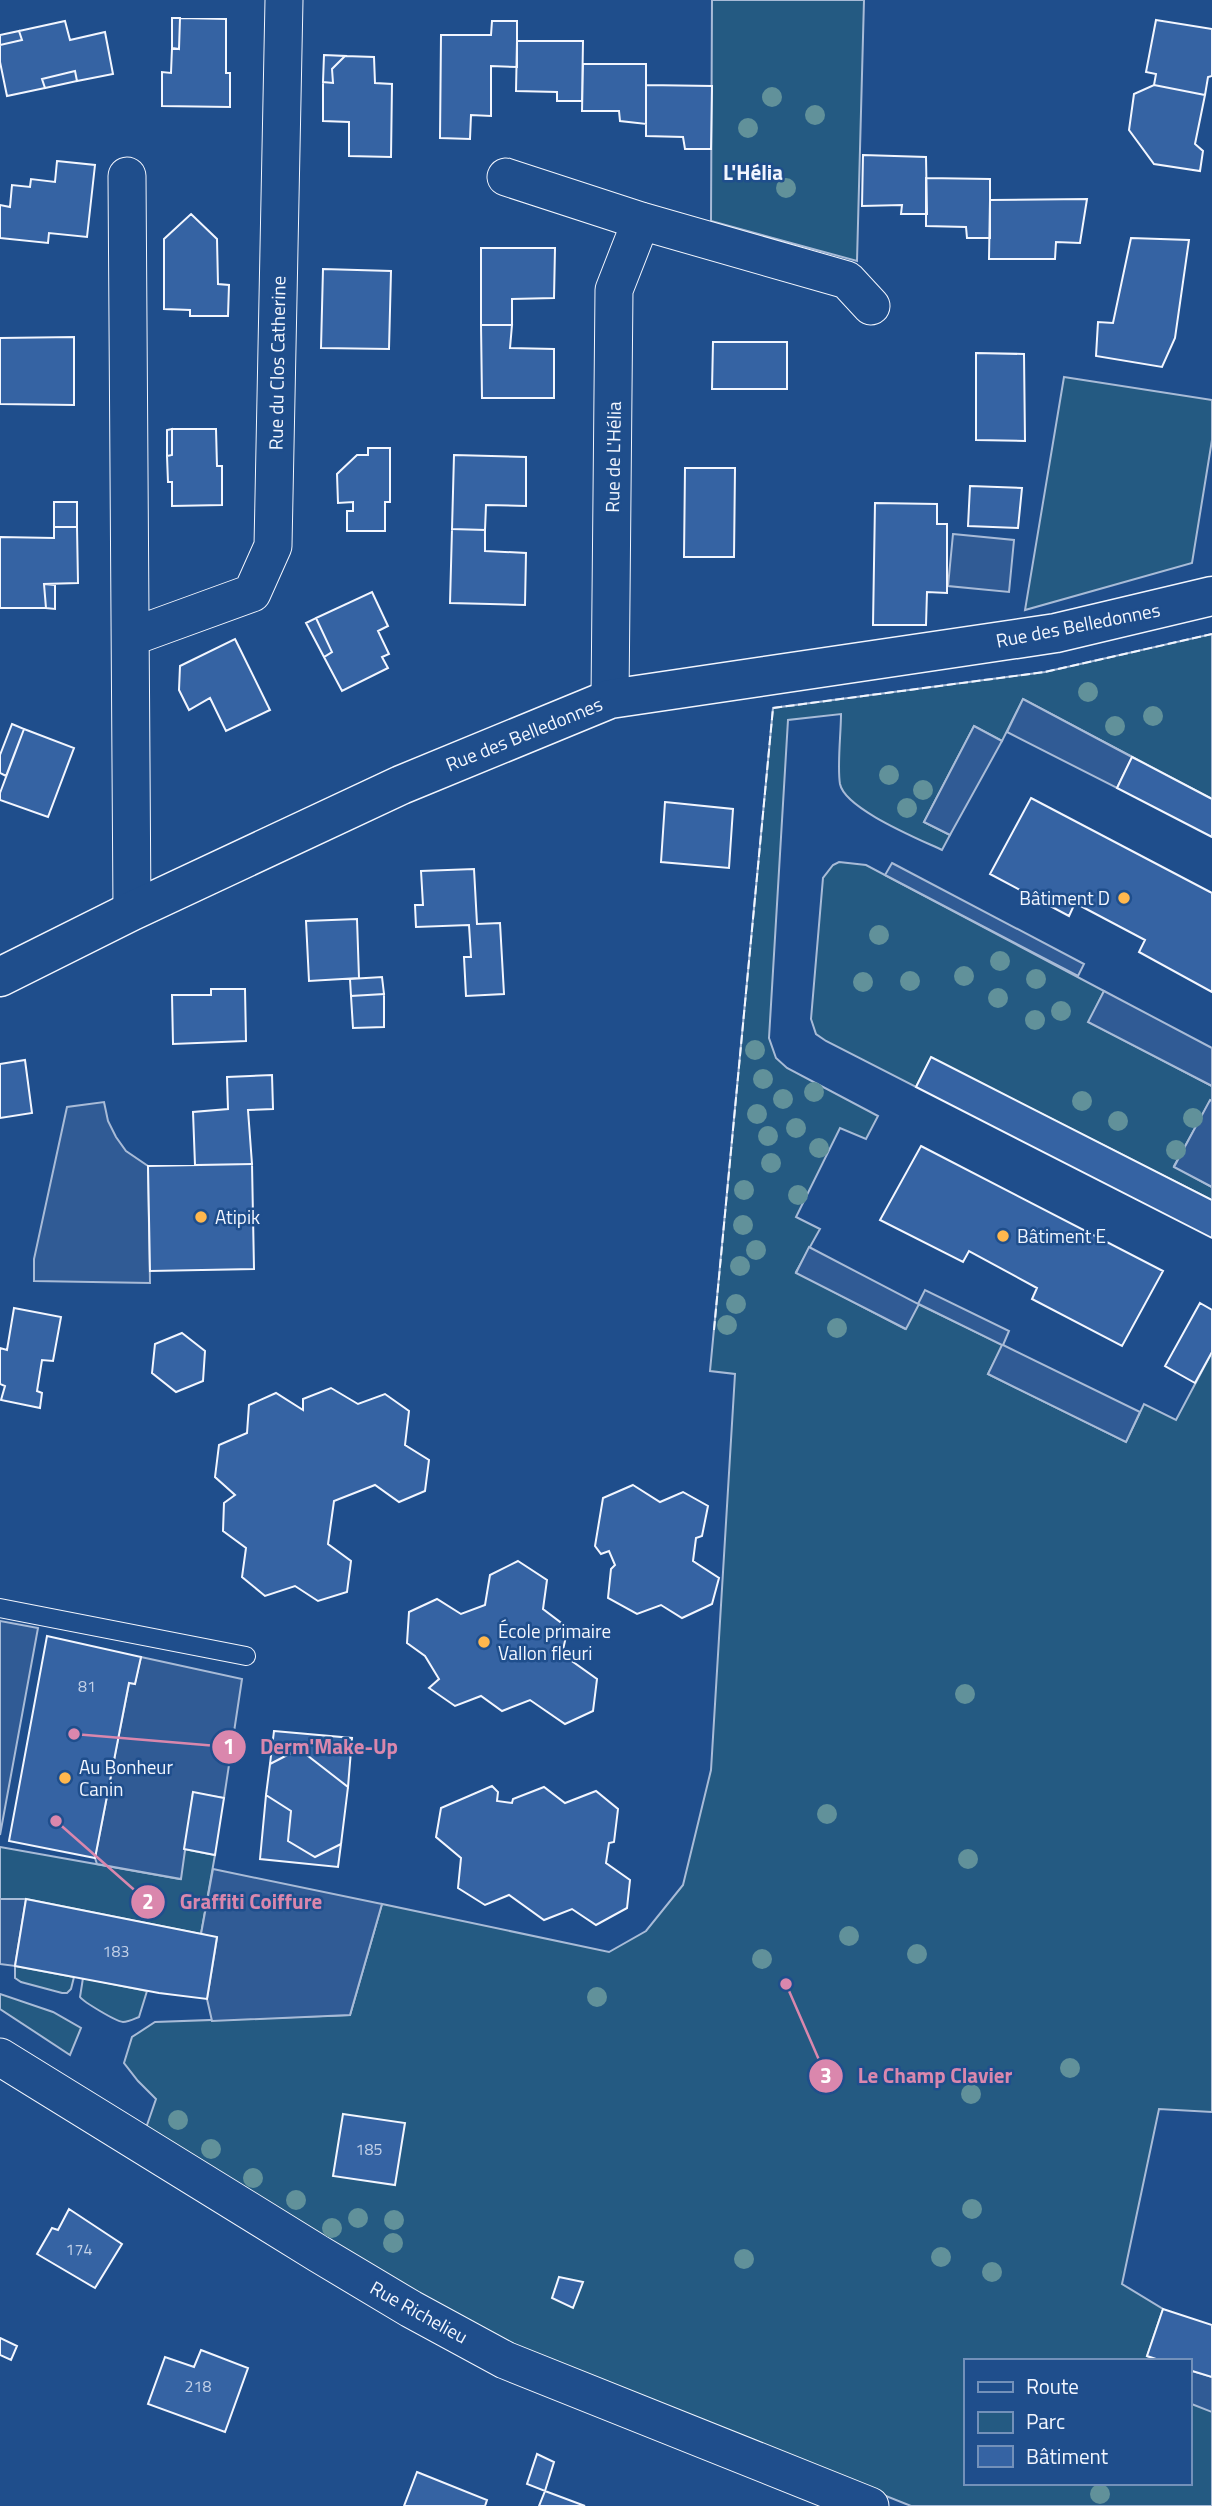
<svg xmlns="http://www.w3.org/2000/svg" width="1212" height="2506" viewBox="0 0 1212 2506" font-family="'Titillium Web',sans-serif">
<rect width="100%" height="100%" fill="#1f4e8c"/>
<path fill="#245a82" stroke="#a8bbd7" stroke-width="2" d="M712,0H864L857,261L711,221Z
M1064,377L1212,400V440L1192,563L1025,610Z
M1212,634V799L1023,699L1002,741L974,726L924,822L950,835L942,850C919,839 845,809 840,784C837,766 841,734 841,714L788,720L769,1038L776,1058L787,1068L878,1116L866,1139L840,1128L796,1217L820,1229L796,1272L905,1329L918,1304L1003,1345L988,1374L1126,1442L1144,1404L1176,1420L1212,1352V2112L1159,2109L1122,2284L1163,2309L1147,2356L1162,2361H965V2483H1189V2370L1212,2377V2506H911L548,2361L462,2319L376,2271L146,2128L156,2099L138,2081L124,2063L132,2037L155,2022L350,2015L382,1904L609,1952L646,1931L683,1885L711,1770L735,1374L710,1371L773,708L1045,672Z
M839,862L866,865L1104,991L1089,1022L1212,1086V1101H1210L1174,1166L1212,1187V1200L931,1058L916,1087L826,1041L816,1034L811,1019L823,878L833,865Z
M0,1847L180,1879L184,1849L215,1855L201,1934L26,1899H0Z
M15,1966L74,1977L71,1989L67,1993H62L21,1982L15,1978Z
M83,1978L147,1991L139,2017C134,2019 128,2022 123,2022C115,2021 84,2002 80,1997Z
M0,1994L53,2012L81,2028L70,2055L0,2009Z"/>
<path fill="#305b95" stroke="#a8bbd7" stroke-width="2" d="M953,534L1014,540L1009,592L948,586Z
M1023,699L1132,757L1117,788L1007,732Z
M974,726L1002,741L950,835L924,822Z
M892,863L1084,964L1078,976L885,875Z
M1104,991L1212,1048V1086L1088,1022Z
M1210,1100L1212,1101V1187L1174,1167Z
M104,1102L108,1121L116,1137L126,1151L148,1166L150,1283L34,1281V1259L67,1107Z
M809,1247L918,1304L925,1290L1009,1331L1003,1345L1140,1412L1126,1442L988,1374L1002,1345L919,1304L906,1329L796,1273Z
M0,1621L38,1628L0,1835Z
M141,1657L242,1679L224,1798L193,1793L181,1879L97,1864L95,1858L129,1683H135Z
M213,1869L382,1904L350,2015L212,2021L207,1999L217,1938L201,1934Z
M0,1899H26L15,1966L0,1964Z
M1189,2370L1212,2377V2412L1189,2403Z"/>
<path fill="#3563a3" stroke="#f2f6ff" stroke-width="2" d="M172,18H180L179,49L172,48Z
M180,18L226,19V73H230V107L162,106V72L171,73L172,48L179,49Z
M1156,20L1212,29V76L1208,77L1205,95L1154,85L1156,74L1146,72Z
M65,21L70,40L105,32L113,74L77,81L75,71L42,79L45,88L7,96L0,62V45L22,40L19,31Z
M492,21H517V67L491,66V116L471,115L470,139L440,138L441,35H491Z
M19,31L22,40L0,45V35Z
M517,41H583L582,101H557V92L516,91Z
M324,55L345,56L332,69L333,83L323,82Z
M345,56L374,57L375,83L392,84L391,157L349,156V122L323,121V82L333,83L332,69Z
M583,64H646V124L620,121L619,111H582Z
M75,71L77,81L45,88L42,79Z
M646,85L712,86L711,149H685L683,137L646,136Z
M1154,85L1205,95L1195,144L1203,151L1200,171L1154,164L1129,130L1134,94Z
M863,155L926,157L927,214H901L902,205L862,206Z
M57,161L95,165L87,237L49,233L48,243L0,238V205L10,207L12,185L30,187L31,179L55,182Z
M926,178L990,179V238H967L966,227L926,226Z
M1087,199L1080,243L1056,242L1055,259H989L990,200Z
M191,214L217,239L218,284L229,285L228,316H190V310L164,309V239Z
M1131,238L1189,240L1175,338L1162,367L1096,356L1098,322L1113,323Z
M481,248H555L554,298L512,299V325H481Z
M323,269L391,271L389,349L321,348Z
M481,325H512L510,348L554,349V398H482Z
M74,337V405L0,404V338Z
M713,342H787V389H712Z
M976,353L1024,354L1025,441L976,440Z
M172,429V455L167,456V430Z
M172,429H216L217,466H222V505L172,506V482H168L167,456L172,455Z
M368,448H390V502H385V531H347V511H353V502L338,503L337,474L357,455H368Z
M454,455L526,457V506L486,505L485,530L452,529Z
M685,468H735L734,557H684Z
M970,486L1022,488L1018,528L968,526Z
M54,502H77V527H54Z
M875,503L937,504V524H947V593L927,592L926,625H873Z
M54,527H77L78,583L44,584L46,608H0V537L54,538Z
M452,529L485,530V551L526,553L525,605L450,603Z
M44,584L55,585V609L46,608Z
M372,592L388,626L378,631L389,654L382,657L388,668L342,691L324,657L332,652L316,618Z
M316,618L332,652L324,657L306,623Z
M235,639L270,710L226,731L210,698L189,710L179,690L180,666Z
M12,724L24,729L6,776L0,773V755Z
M24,729L74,748L48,817L0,800V793Z
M1132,757L1212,799V837L1117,788Z
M1031,798L1212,893V992L1139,952L1145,940L1075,903L1069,916L990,874Z
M665,802L733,809L729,868L661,862Z
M474,869L477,924L500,923L504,994L466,996L464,957H471L469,925L416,927L415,905H423L421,871Z
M357,919L359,978L309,981L306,921Z
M382,977L384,994L351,996L350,979Z
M211,989H245L246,1041L173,1044L172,995H211Z
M384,994V1027L353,1028L351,996Z
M931,1057L1212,1200V1238L916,1087Z
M25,1060L32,1113L0,1118V1064Z
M272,1075L273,1109L248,1110L252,1164L195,1165L193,1112L228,1109L227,1077Z
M921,1146L1163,1271L1122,1346L1032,1299L1037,1288L969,1251L963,1262L880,1220Z
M252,1164L254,1269L150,1271L148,1166Z
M1200,1303L1212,1310V1352L1195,1383L1165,1366Z
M14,1308L61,1317L53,1361L42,1360L37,1391L42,1393L40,1408L1,1400L5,1386L0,1384V1348L7,1350Z
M182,1333L205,1351L203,1381L176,1392L152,1373L155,1344Z
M331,1388L358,1404L385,1394L409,1411L405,1445L429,1460L425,1491L399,1502L375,1485L334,1501L328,1544L351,1561L347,1592L318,1601L295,1586L265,1596L242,1577L246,1548L223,1531L224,1503L235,1495L215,1477L219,1445L247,1433L249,1405L276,1393L303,1410V1399Z
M633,1485L660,1502L683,1492L708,1506L702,1536L696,1538L693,1561L719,1578L712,1604L682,1618L661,1605L637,1614L608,1598L611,1569L615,1565L609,1551L601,1554L595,1546L603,1498Z
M518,1561L547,1580L543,1609L568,1628L562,1654L597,1679L593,1711L565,1724L530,1700L502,1711L481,1696L455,1706L429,1688L439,1679L425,1656L407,1643L409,1612L437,1599L461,1614L485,1605L490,1575Z
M47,1636L141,1657L135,1684L129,1683L95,1858L9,1841Z
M274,1731L352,1738L348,1787L299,1749L270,1764Z
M299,1749L348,1787L341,1844L315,1857L288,1841L291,1811L266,1795L270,1764Z
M492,1786L498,1792L497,1801L512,1803L513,1799L544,1787L565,1803L596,1791L618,1809L614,1842L609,1843L606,1863L630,1880L627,1908L596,1925L572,1909L544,1920L509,1895L485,1905L458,1888L461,1858L436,1837L441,1808Z
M193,1792L224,1798L215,1855L184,1849Z
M266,1795L291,1811L288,1841L315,1857L341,1844L338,1867L260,1859Z
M26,1899L217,1937L207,1999L159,1993L15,1966Z
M343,2114L405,2123L395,2185L333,2176Z
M69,2209L122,2244L95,2288L37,2254L52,2228L58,2230Z
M559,2277L583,2282L573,2308L552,2298Z
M1163,2309L1212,2325V2377L1189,2370V2361H1162L1147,2356Z
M0,2338L17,2346L11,2360L0,2355Z
M201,2350L248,2368L225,2432L148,2404L165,2357L194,2367Z
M537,2454L554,2462L545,2491L527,2484Z
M417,2472L487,2500L485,2506H404Z
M545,2491L585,2506H539Z"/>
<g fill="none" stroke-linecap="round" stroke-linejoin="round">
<g stroke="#f2f6ff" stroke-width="20">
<path id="service" d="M0,1608L246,1656"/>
</g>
<g stroke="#f2f6ff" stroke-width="39">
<path id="minor" d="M127,176L132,911
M506,177L641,221L847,280L871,306
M131,637L252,593L273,546L284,0
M610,699L614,290L641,221
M0,2057L319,2254L411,2309L505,2360L870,2506"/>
</g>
<g stroke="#f2f6ff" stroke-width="41">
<path id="secondary" d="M0,977L132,911L401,785L610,699L1056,633L1212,596"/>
</g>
<use href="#service" stroke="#1f4e8c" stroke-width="18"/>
<use href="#minor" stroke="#1f4e8c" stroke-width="37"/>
<use href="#secondary" stroke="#1f4e8c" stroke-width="38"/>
<path stroke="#f2f6ff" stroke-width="2" stroke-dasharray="9 3.5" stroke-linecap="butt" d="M714,1330L773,708L1045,672L1212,634"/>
</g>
<g fill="#61919a">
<circle cx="772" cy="97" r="10"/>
<circle cx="815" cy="115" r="10"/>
<circle cx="748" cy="128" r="10"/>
<circle cx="786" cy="188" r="10"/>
<circle cx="1088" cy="692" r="10"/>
<circle cx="1153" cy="716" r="10"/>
<circle cx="1115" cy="726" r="10"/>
<circle cx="889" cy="775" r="10"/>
<circle cx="923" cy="790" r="10"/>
<circle cx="907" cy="808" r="10"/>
<circle cx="879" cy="935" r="10"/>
<circle cx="1000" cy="961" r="10"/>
<circle cx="964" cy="976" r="10"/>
<circle cx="1036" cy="979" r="10"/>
<circle cx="910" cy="981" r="10"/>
<circle cx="863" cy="982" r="10"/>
<circle cx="998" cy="998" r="10"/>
<circle cx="1061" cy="1011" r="10"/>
<circle cx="1035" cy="1020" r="10"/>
<circle cx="755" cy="1050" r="10"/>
<circle cx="763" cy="1079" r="10"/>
<circle cx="814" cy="1092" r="10"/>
<circle cx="783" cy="1099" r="10"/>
<circle cx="1082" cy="1101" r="10"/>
<circle cx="757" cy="1114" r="10"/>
<circle cx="1193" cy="1118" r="10"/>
<circle cx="1118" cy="1121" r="10"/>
<circle cx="796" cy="1128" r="10"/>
<circle cx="768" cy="1136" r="10"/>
<circle cx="819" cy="1148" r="10"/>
<circle cx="1176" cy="1150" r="10"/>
<circle cx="771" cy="1163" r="10"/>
<circle cx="744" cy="1190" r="10"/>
<circle cx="798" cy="1195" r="10"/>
<circle cx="743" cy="1225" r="10"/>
<circle cx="756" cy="1250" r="10"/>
<circle cx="740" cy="1266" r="10"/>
<circle cx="736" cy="1304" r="10"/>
<circle cx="727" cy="1325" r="10"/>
<circle cx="837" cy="1328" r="10"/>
<circle cx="965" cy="1694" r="10"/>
<circle cx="827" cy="1814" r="10"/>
<circle cx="968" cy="1859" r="10"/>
<circle cx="849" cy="1936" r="10"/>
<circle cx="917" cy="1954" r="10"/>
<circle cx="762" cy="1959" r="10"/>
<circle cx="597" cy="1997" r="10"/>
<circle cx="1070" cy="2068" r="10"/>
<circle cx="971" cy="2094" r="10"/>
<circle cx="178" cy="2120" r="10"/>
<circle cx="211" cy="2149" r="10"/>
<circle cx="253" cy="2178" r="10"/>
<circle cx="296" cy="2200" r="10"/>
<circle cx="972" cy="2209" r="10"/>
<circle cx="358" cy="2218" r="10"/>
<circle cx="394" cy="2220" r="10"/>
<circle cx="332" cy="2228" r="10"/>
<circle cx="393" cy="2243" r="10"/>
<circle cx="941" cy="2257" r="10"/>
<circle cx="744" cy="2259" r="10"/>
<circle cx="992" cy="2272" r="10"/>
<circle cx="1100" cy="2494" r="10"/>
</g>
<g fill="#ffb74d" stroke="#1f4e8c" stroke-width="2.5">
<circle cx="1124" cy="898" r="7"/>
<circle cx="201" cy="1217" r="7"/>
<circle cx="1003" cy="1236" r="7"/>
<circle cx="484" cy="1642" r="7"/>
<circle cx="65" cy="1778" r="7"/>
</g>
<g text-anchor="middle" stroke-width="5" stroke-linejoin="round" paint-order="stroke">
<g font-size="16" fill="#c3d1e8">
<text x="87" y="1692">81</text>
<text x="116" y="1957">183</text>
<text x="369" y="2155">185</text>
<text x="79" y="2255">174</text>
<text x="198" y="2392">218</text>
</g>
<g font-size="19" fill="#f2f6ff" stroke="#1f4e8c">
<text transform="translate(277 363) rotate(-89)" y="7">Rue du Clos Catherine</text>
<text transform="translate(613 457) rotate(-89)" y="7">Rue de L'Hélia</text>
<text transform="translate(1078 625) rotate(-11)" y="7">Rue des Belledonnes</text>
<text transform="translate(524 734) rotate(-22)" y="7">Rue des Belledonnes</text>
<text transform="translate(419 2312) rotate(29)" y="7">Rue Richelieu</text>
</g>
<g font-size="19" fill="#f2f6ff" stroke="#1f4e8c" text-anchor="start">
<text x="1110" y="905" text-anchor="end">Bâtiment D</text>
<text x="215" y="1224">Atipik</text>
<text x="1017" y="1243">Bâtiment E</text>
<text x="498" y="1638">École primaire<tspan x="498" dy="22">Vallon fleuri</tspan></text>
<text x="79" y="1774">Au Bonheur<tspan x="79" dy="22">Canin</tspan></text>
</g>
<g font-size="21" font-weight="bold" fill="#f2f6ff" stroke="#1f4e8c">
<text x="753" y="180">L'Hélia</text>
</g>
</g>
<path fill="none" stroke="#da87ad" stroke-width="2.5" d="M74 1734L229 1747M56 1821L148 1902M786 1984L826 2076"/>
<g fill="#da87ad" stroke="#1f4e8c" stroke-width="2.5">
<circle cx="74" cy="1734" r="7"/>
<circle cx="56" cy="1821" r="7"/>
<circle cx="786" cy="1984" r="7"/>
<circle cx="229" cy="1747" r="18"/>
<circle cx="148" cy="1902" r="18"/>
<circle cx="826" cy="2076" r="18"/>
</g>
<g font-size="21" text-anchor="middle" font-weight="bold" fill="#fff">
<text x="229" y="1754">1</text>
<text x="148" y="1909">2</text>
<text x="826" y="2083">3</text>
</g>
<g font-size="21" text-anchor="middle" font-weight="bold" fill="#da87ad" stroke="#1f4e8c" stroke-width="5" stroke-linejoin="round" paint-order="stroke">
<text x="329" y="1754">Derm'Make-Up</text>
<text x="251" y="1909">Graffiti Coiffure</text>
<text x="935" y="2083">Le Champ Clavier</text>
</g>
<rect x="964" y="2359" width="228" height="126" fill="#1f4e8c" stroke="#7391ba" stroke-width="2"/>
<rect x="978" y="2382" width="35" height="10" fill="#1f4e8c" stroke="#7391ba" stroke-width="2"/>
<text x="1026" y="2394" font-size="21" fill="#f2f6ff">Route</text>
<rect x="978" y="2412" width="35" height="21" fill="#245a82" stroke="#7391ba" stroke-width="2"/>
<text x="1026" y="2429" font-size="21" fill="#f2f6ff">Parc</text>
<rect x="978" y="2446" width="35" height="21" fill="#3563a3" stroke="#7391ba" stroke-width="2"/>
<text x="1026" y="2464" font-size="21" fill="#f2f6ff">Bâtiment</text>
</svg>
